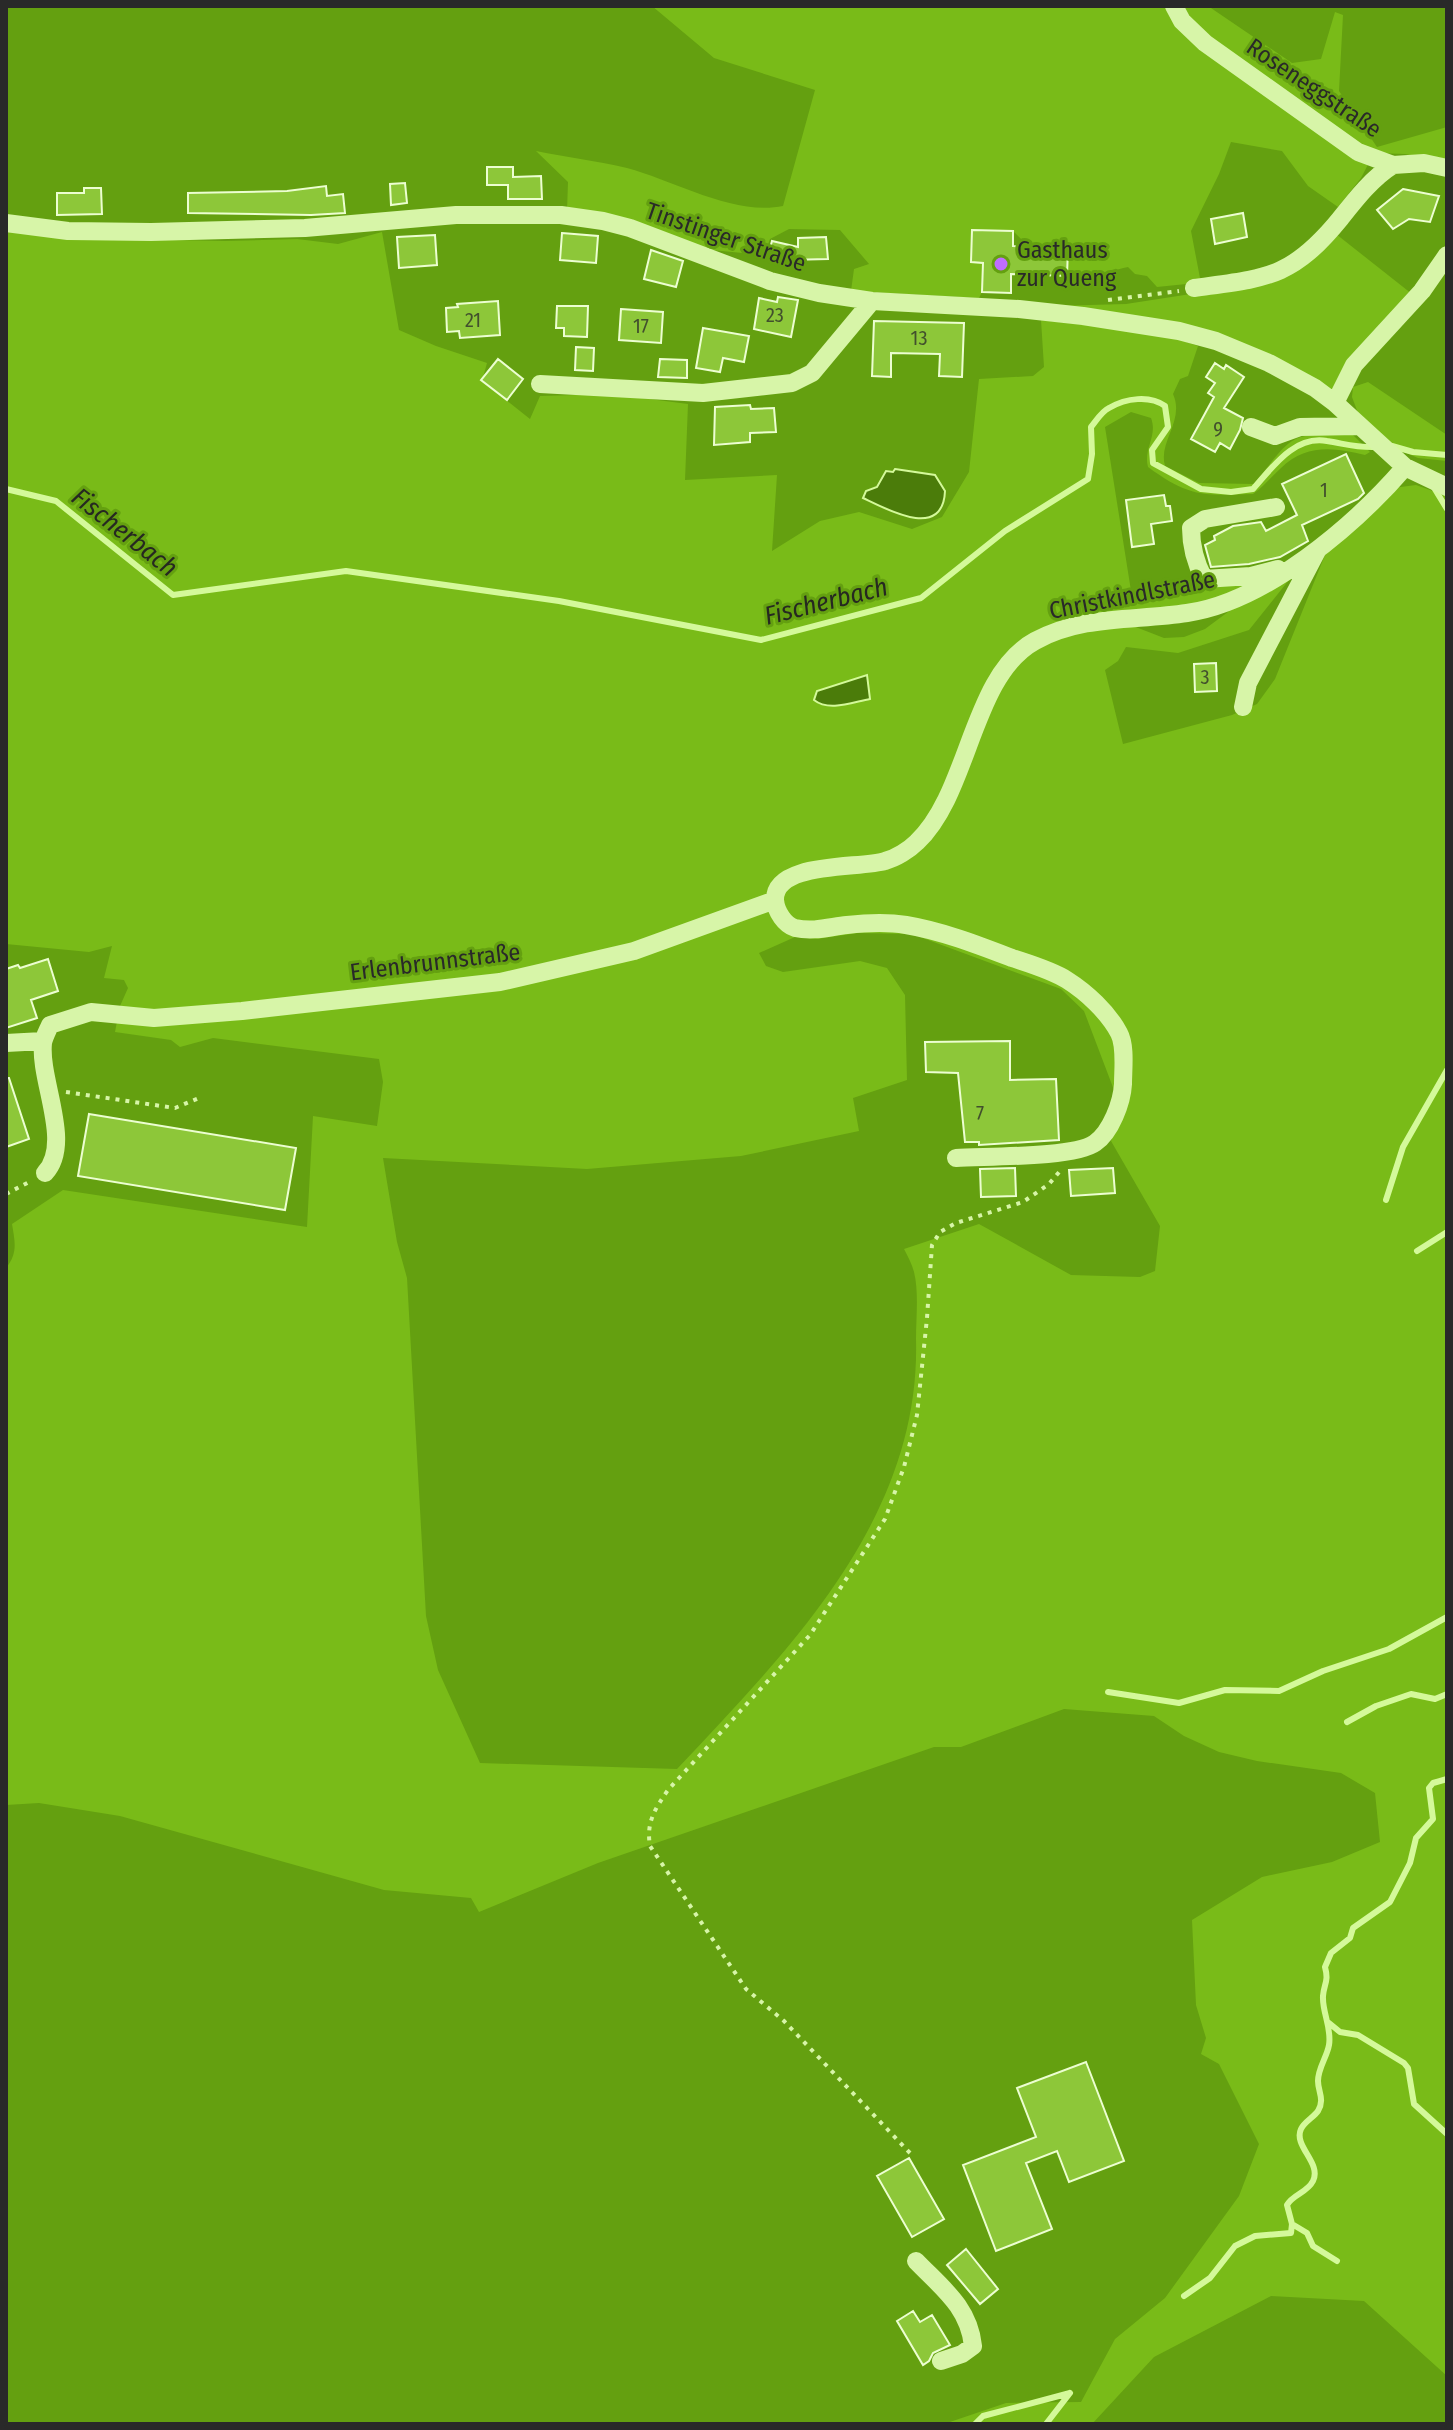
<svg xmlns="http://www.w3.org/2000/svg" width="1453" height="2430" viewBox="0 0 1453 2430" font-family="'Fira Sans Condensed',sans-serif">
<rect width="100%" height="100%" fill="#64a010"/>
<path fill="#79bb18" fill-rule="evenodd" d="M652,6H1208L1292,63L1321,59L1335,12L1343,15L1339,91L1377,147L1447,127V163L1405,154L1374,153L1361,178L1338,207L1308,186L1282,151L1231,142L1219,174L1191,231L1200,278L1196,283L1157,287L1147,276L1135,274L1128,267C1114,270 1080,281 1066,275C1052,270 1024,242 1013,231L972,230L971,262L983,263L982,292L979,298L851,291L854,269L869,264L840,230L789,229L770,239L764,255L711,250L567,211L568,182L536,151C566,157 598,161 627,168C675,181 734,216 783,206L815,90L714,58Z
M6,231L68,238L225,241L297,239L338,244L382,232L399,330L436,346L487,363L482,381L530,419L540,396L611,394L688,404L685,480L777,475L772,551L820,521L859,512L912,529L942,517L969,472L979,379L1033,376L1044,367L1041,320L1160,333L1198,346L1188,376L1180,379L1173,394C1185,421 1158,441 1165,466L1199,483L1254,484C1294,435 1286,434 1351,433L1370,452L1365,455C1334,447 1305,444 1281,468C1271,477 1264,486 1253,494C1203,496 1189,497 1148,467C1143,449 1158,436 1151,418L1131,412L1105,427L1132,597L1193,589V583H1215L1264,577L1222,596L1128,624L1164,638L1184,637L1205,629L1236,606L1289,580L1249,630L1178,653L1126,647L1118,661L1105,670L1123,744L1232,715L1257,704L1275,679L1325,555L1393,488L1416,485L1447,496V2376L1364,2301L1271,2296L1154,2357L1092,2424H944L1006,2403L1081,2402L1115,2339L1165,2298L1239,2196L1259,2144L1219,2064L1201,2054L1206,2038L1196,2005L1192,1920L1262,1877L1332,1862L1380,1842L1375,1793L1341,1773L1257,1761L1219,1752L1184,1736L1154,1716L1064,1709L961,1747H934L598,1863L479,1912L471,1898L384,1890L120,1816L39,1803L6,1805V1268C18,1253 15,1242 12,1224L63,1190L307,1227L313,1116L377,1126L383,1082L379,1059L213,1038L180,1047L171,1040L115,1032L120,1006L128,988L124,980L104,978L112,946L89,952L6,944ZM858,933L912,934L1061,989L1084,1011L1114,1090L1125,1104L1111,1141L1160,1226L1155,1271L1140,1277L1071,1275L979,1224L904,1249C908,1257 912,1264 914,1272C919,1292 916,1318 916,1339C921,1517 791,1648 677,1769L480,1763L438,1670L426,1616L407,1278L397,1242L383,1158L587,1169L741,1156L859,1131L853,1098L907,1080L905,995L887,968L860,961L783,972L766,966L759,953L795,937L817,939Z
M1336,234L1412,294L1335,389L1329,390L1303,372L1052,306L1126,304L1262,283Z
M1368,382L1447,435V461L1418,458L1397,449L1358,413L1352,397L1353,387Z"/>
<path fill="#4b7c0a" stroke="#d4f99a" stroke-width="2" d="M895,469L935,475L945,491C943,541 886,509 863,498L866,491L877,487L886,471L893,472Z
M867,675L870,699C853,702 829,712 814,700L817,691Z"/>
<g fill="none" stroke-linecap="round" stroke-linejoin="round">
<path stroke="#d4f99a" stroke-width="6" d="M1392,446L1413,452L1447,455
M1433,486L1447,509
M6,489L56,501L173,595L346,571L559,601L761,640L921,598L1005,531L1088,479L1092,454L1091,427C1096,421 1102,411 1109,408C1126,398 1150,395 1165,406L1168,427L1152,450L1153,463L1201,489L1231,492L1253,489C1272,468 1294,435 1327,441C1346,444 1356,448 1377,447
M1386,1200L1403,1147L1447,1070
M1417,1251L1447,1232
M1108,1692L1179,1703L1225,1690L1279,1691L1323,1671L1389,1649L1447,1617
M1347,1722L1376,1706L1411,1694L1435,1699L1447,1694
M1329,2023L1340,2032L1358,2035L1404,2063L1408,2068L1414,2104L1447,2134
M1292,2224L1307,2233L1313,2246L1337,2261
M1184,2296L1210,2278L1235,2246L1255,2236L1291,2233L1292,2224L1287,2205C1293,2194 1307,2193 1313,2181C1322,2163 1293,2146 1301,2129C1304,2122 1314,2117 1318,2111C1325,2099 1318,2092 1318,2081C1318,2068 1327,2057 1329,2045C1332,2028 1322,2012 1323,1996C1324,1983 1329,1982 1325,1967L1331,1953L1350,1938L1353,1928L1390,1902L1410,1863L1416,1838L1433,1819L1429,1788L1433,1783L1447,1779
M975,2424L983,2416L1070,2393
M1046,2424L1070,2393"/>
</g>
<path fill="#8dc739" stroke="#ecfed1" stroke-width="2" d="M487,167H513V177L541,176L542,199H508V185H487Z
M405,183L407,203L391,205L390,184Z
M326,186L327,196L343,194L345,213L311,215L188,213V193L287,191Z
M84,188H101L102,214L57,215V193H84Z
M1403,189L1439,196L1430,222L1409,219L1393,229L1377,210Z
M1243,213L1247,237L1215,244L1211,219Z
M972,230L1013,231V246L1068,248L1067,276L1011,274V293L982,292L983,263L971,262Z
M562,233L598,236L596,263L560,260Z
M435,235L437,265L399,268L397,237Z
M826,237L828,259L786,260L768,256L772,241L798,247V238Z
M651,250L683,261L676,287L644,279Z
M778,297L798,300L791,337L754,329L759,298L777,302Z
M498,301L500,335L460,338L459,331L447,332L446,308L458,307L457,304Z
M557,306H588L587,337L564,336V328H556Z
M621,309L663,312L661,343L619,340Z
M874,321L964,323L962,377L939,376L940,354L891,353V377L872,376Z
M703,328L749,336L744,362L723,358L720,372L696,368Z
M576,347L594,348L593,371L575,370Z
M498,359L523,379L507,400L481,380Z
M660,359L687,360V378L658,377Z
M1215,363L1224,369L1226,365L1244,377L1224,408L1243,418L1240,430L1230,449L1220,443L1215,452L1191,439L1214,397L1208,393L1215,383L1206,377Z
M750,405L751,409L774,408L776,432L750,433V442L714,445L715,407Z
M1346,454L1364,493L1358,499L1302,525L1308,541L1280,557L1249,564L1211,567L1205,545L1215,540L1214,536L1233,526L1261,522L1266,531L1297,515L1282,484Z
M1164,495L1166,506H1170L1172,521L1151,524L1154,544L1132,547L1126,500Z
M1216,663L1217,691L1195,692L1194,664Z
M48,959L58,991L31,1000L37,1018L6,1028V969L18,965L20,968Z
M1010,1041V1080L1056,1079L1059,1140L979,1145V1142H965L958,1073L926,1072L925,1042Z
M6,1078H9L29,1139L6,1147Z
M89,1114L296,1148L285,1210L78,1176Z
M1015,1168L1016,1196L981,1197L980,1169Z
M1113,1168L1115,1193L1071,1196L1069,1170Z
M1086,2062L1124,2161L1069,2182L1057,2151L1026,2163L1052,2229L996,2251L963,2165L1036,2137L1017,2088Z
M909,2158L944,2219L912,2237L877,2176Z
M966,2249L998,2289L980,2304L947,2265Z
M913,2311L920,2322L932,2315L950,2345L933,2353L929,2361L923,2365L897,2321Z"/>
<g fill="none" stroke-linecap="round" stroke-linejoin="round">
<path stroke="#d7f5a8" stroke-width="4" stroke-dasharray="4 6" stroke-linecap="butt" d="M1108,300L1179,291
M66,1092L175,1108L199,1098
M6,1194L29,1182
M910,2153L784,2021L746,1989L650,1846C646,1822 655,1809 668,1790L810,1635L885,1519L904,1467L917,1415L927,1318L932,1245L940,1232L956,1223L1023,1202L1049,1184L1060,1171"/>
<path stroke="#d7f5a8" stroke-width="18" d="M1174,6L1182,21L1205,43L1358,152L1393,165L1424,163L1447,168
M6,223L68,231L151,232L305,228L456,215H561L603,221L630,228L770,281L819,293L872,301L1019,309L1083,316L1179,331L1216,341L1269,363L1315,388L1335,403L1405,467L1447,487
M1194,288C1266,278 1291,279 1340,219C1355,200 1372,178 1393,165
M540,384L703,393L792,383L812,373L872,301
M1335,403L1354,365L1422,291L1447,255
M1251,427L1275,436L1300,427L1359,426
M1276,507L1205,519L1191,528C1191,546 1195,562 1204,579L1251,576L1278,569
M1243,707L1248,683L1318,549
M6,1043L43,1041
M956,1158C985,1156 1074,1158 1095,1143C1111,1132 1122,1102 1123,1084C1123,1069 1126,1046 1119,1033C1108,1012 1086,992 1067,980C1051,970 1030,964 1012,958C978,945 942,931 906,925C888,922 865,923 847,925C829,927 814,932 795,928C785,925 776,912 775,900C774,861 860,869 885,861C896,858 909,850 917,842C970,792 971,676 1035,641C1082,615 1135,621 1187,613C1265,602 1354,526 1405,467
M45,1173C73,1143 39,1081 43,1043C44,1037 48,1030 50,1025L91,1012L154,1018L242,1011L500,982L634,951L775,900
M916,2261C942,2288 969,2307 973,2346L962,2354L941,2361"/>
</g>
<circle fill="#bf6dff" stroke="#64a010" stroke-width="3" cx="1001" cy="264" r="8"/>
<g text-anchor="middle" stroke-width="6" stroke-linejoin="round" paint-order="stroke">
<g font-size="20" fill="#42502d">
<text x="775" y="322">23</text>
<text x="473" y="327">21</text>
<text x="641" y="333">17</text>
<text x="919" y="345">13</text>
<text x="1218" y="436">9</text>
<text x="1324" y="497">1</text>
<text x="1205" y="684">3</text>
<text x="980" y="1120">7</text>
</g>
<g font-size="24" fill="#292929" stroke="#64a010">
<text transform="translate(1314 88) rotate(34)" y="8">Roseneggstraße</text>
<text transform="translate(726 237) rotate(19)" y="8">Tinstinger Straße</text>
<text transform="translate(1132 595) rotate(-11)" y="8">Christkindlstraße</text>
<text transform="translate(435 962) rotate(-7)" y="8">Erlenbrunnstraße</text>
</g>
<g font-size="24" fill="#292929" stroke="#64a010" text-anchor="start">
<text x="1017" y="258">Gasthaus<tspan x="1017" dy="28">zur Queng</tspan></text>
</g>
<g font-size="26" font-style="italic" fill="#262821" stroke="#64a010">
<text transform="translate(125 532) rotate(38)" y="9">Fischerbach</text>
<text transform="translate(826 601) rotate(-14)" y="9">Fischerbach</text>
</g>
</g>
<rect width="1453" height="2430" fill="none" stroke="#292929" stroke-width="16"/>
</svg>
